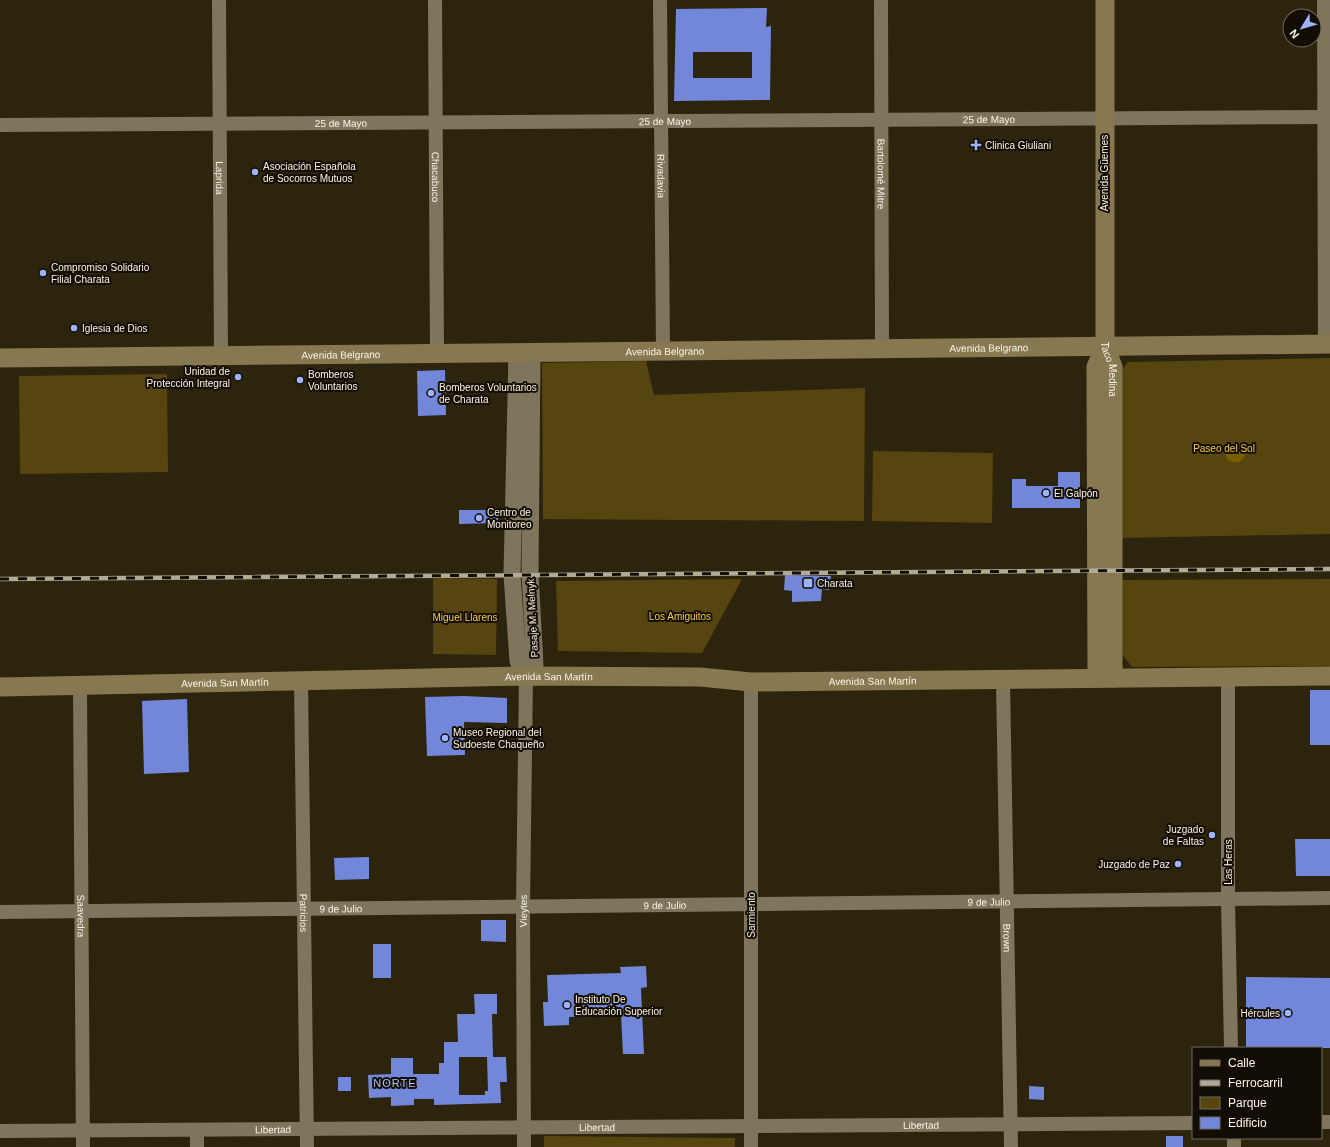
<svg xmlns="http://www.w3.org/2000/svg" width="1330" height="1147" viewBox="0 0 1330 1147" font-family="Arial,sans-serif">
<rect width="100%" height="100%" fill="#2d240d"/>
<path fill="#57450f" d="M1330,358V534L1118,538V375L1128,362Z
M646,361L654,395L865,388L864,521L543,519L542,363Z
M167,374L168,472L20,474L19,376Z
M873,451L993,453L992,523L872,521Z
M433,578L497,579L496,655L433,654Z
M742,579L702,653L558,651L556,581Z
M1330,579V666L1132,667L1121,653L1120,580Z
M544,1136L735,1138V1147H544Z"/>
<path fill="#785d00" d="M1225 453a10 10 0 1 1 20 0a10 10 0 1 1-20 0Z"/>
<path fill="#7387da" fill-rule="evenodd" d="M767,8L766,27L771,26L770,100L674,101L676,9ZM693,52H752V78H693Z
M445,370L446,415L418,416L417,371Z
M1058,472H1080V508H1012V479H1026V486H1058Z
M459,510H498V523L459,524Z
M785,575L831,576L829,590L822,589L821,601L792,602V591L784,590Z
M1310,690H1330V745H1310Z
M464,696L507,698V723L464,722L465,755L427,756L425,697Z
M187,699L189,772L144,774L142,701Z
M1295,839H1330V876H1296Z
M369,857V879L335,880L334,858Z
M481,920H506V942L481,941Z
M373,944H391V978H373Z
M646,966L647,987L641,988L644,1054H623L621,1015L569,1017V1025L544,1026L543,1002H548L547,975L621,973L620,967Z
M1246,977L1330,978V1048H1246Z
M474,994H497V1014H492L493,1057H506L507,1082H500L501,1103L434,1105V1099H414V1105L391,1106V1097L369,1098L368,1075L391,1074V1058H413V1074H439V1063H444V1042H458L457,1014H475ZM459,1057H487L488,1091H485V1095H459Z
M338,1077H351V1091H338Z
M1029,1086L1044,1087V1100L1029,1099Z
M1166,1136H1183V1147H1166Z"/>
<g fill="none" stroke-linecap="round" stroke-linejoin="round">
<g stroke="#7f755c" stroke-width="14">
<path id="s1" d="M219,0L221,356"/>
<path id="s2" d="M435,0L437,354"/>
<path id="s3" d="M660,0L663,351"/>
<path id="s4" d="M881,0L882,349"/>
<path d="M1324,0L1325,344"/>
<path id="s5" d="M0,125L1330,117"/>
<path d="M1228,677V899L1231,1048"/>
<path id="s6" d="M301,680L307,1147"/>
<path id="s7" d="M1003,680L1011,1147"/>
<path d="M751,682V1147"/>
<path id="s8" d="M80,686L83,1147"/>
<path id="s9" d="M0,912L1330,898"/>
<path d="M1321,1122H1330"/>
<path d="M197,1130V1147"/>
<path id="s10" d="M0,1131L1193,1123"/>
<path d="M1234,1138V1147"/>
<path id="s11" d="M524,1147L523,906L526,676"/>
</g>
<path stroke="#7f755c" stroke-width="17" d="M517,353L512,575L518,661L526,676L535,665L530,574L532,353"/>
<g stroke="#877851" stroke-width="19">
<path id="s12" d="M1105,0V346L1113,367V678"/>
<path id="s13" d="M0,358L1330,344"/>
<path d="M1097,678L1096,367L1105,346"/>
<path id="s14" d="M0,687L526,676L700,677L751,682L1330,676"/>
</g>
<g stroke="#b1aa99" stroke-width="4.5">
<path id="rail" d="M0,579L1330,569"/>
</g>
<use href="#rail" stroke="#120e05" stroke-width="3" stroke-dasharray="9" stroke-linecap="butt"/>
</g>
<g fill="#9fb3fd" stroke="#120e05" stroke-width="1.5">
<path d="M974 139h4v4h4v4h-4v4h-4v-4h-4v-4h4z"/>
<circle cx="255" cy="172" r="4"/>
<circle cx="43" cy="273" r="4"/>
<circle cx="74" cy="328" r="4"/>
<circle cx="238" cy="377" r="4"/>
<circle cx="300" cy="380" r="4"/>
<circle cx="431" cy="393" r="4"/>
<circle cx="1046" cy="493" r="4"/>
<circle cx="479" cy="518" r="4"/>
<rect x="803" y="578" width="10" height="10" rx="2"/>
<circle cx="445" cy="738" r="4"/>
<circle cx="1212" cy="835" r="4"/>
<circle cx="1178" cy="864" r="4"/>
<circle cx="567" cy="1005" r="4"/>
<circle cx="1288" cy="1013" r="4"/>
</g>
<g text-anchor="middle" stroke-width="4" stroke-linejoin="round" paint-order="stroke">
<g font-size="10" fill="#faf4e6" stroke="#120e05">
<text dy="4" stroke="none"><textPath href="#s5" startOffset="989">25 de Mayo</textPath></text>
<text dy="4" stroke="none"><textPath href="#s5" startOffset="665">25 de Mayo</textPath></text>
<text dy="4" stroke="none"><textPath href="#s5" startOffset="341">25 de Mayo</textPath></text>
<text transform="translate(1104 173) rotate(-90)" y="4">Avenida Güemes</text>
<text dy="4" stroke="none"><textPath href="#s4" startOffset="174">Bartolomé Mitre</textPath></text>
<text dy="4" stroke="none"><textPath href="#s3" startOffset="176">Rivadavia</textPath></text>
<text dy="4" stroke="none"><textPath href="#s2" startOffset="177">Chacabuco</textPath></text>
<text dy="4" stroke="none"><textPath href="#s1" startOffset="178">Laprida</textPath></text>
<text dy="4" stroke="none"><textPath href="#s13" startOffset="989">Avenida Belgrano</textPath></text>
<text dy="4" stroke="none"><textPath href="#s13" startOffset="665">Avenida Belgrano</textPath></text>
<text dy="4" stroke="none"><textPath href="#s13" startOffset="341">Avenida Belgrano</textPath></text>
<text dy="4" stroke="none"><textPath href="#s12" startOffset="370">Taco Medina</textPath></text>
<text transform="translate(532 618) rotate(-93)" y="4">Pasaje M. Melnyk</text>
<text dy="4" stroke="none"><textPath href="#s14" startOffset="549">Avenida San Martín</textPath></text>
<text dy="4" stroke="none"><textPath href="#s14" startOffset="873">Avenida San Martín</textPath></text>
<text dy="4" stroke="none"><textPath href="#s14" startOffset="225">Avenida San Martín</textPath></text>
<text transform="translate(1228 862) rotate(-90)" y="4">Las Heras</text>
<text dy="4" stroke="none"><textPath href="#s9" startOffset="989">9 de Julio</textPath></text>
<text dy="4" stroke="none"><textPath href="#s9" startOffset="665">9 de Julio</textPath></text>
<text dy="4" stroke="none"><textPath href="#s9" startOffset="341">9 de Julio</textPath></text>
<text dy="4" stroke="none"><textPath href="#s11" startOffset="236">Vieytes</textPath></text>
<text dy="4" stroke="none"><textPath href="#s6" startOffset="233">Patricios</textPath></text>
<text transform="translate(751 915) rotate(-90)" y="4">Sarmiento</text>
<text dy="4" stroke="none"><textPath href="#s8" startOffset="230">Saavedra</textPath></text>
<text dy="4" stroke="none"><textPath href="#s7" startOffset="258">Brown</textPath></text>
<text dy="4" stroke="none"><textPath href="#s10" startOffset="921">Libertad</textPath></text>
<text dy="4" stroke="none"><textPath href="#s10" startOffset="597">Libertad</textPath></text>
<text dy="4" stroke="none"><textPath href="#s10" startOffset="273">Libertad</textPath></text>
</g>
<g font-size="10" fill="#faf4e6" stroke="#120e05" text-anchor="start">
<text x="985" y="149">Clinica Giuliani</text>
<text x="263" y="170">Asociación Española<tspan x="263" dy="12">de Socorros Mutuos</tspan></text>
<text x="51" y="271">Compromiso Solidario<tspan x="51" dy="12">Filial Charata</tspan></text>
<text x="82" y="332">Iglesia de Dios</text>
<text x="230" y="375" text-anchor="end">Unidad de<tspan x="230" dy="12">Protección Integral</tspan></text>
<text x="308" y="378">Bomberos<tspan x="308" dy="12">Voluntarios</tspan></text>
<text x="439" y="391">Bomberos Voluntarios<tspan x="439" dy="12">de Charata</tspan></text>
<text x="1054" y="497">El Galpón</text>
<text x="487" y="516">Centro de<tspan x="487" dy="12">Monitoreo</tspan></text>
<text x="817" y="587">Charata</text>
<text x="453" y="736">Museo Regional del<tspan x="453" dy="12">Sudoeste Chaqueño</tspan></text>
<text x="1204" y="833" text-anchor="end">Juzgado<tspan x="1204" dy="12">de Faltas</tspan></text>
<text x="1170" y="868" text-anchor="end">Juzgado de Paz</text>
<text x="575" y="1003">Instituto De<tspan x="575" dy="12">Educación Superior</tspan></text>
<text x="1280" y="1017" text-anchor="end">Hércules</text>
</g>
<g font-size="10" fill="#fbcb41" stroke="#120e05">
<text x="1224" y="452">Paseo del Sol</text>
<text x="680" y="620">Los Amiguitos</text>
<text x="465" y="621">Miguel Llarens</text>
</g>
<g font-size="11" letter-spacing="1" fill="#b1c1f8" stroke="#120e05">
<text x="395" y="1087">NORTE</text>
</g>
</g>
<rect x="1192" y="1047" width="130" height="92" fill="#120e05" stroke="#6f6a5f"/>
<rect x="1200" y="1060" width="20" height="6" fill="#877851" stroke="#6f6a5f"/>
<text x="1228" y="1067" font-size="12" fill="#faf4e6">Calle</text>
<rect x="1200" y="1080" width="20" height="6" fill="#b1aa99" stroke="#6f6a5f"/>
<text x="1228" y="1087" font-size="12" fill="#faf4e6">Ferrocarril</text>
<rect x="1200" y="1097" width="20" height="12" fill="#57450f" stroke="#6f6a5f"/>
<text x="1228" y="1107" font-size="12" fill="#faf4e6">Parque</text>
<rect x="1200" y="1117" width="20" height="12" fill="#7387da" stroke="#6f6a5f"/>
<text x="1228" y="1127" font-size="12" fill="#faf4e6">Edificio</text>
<g transform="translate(1302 28) rotate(232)"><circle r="19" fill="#120e05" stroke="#6f6a5f"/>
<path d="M0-3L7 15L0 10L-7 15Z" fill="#9fb3fd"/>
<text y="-6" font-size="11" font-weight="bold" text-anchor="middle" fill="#faf4e6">N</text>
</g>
</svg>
